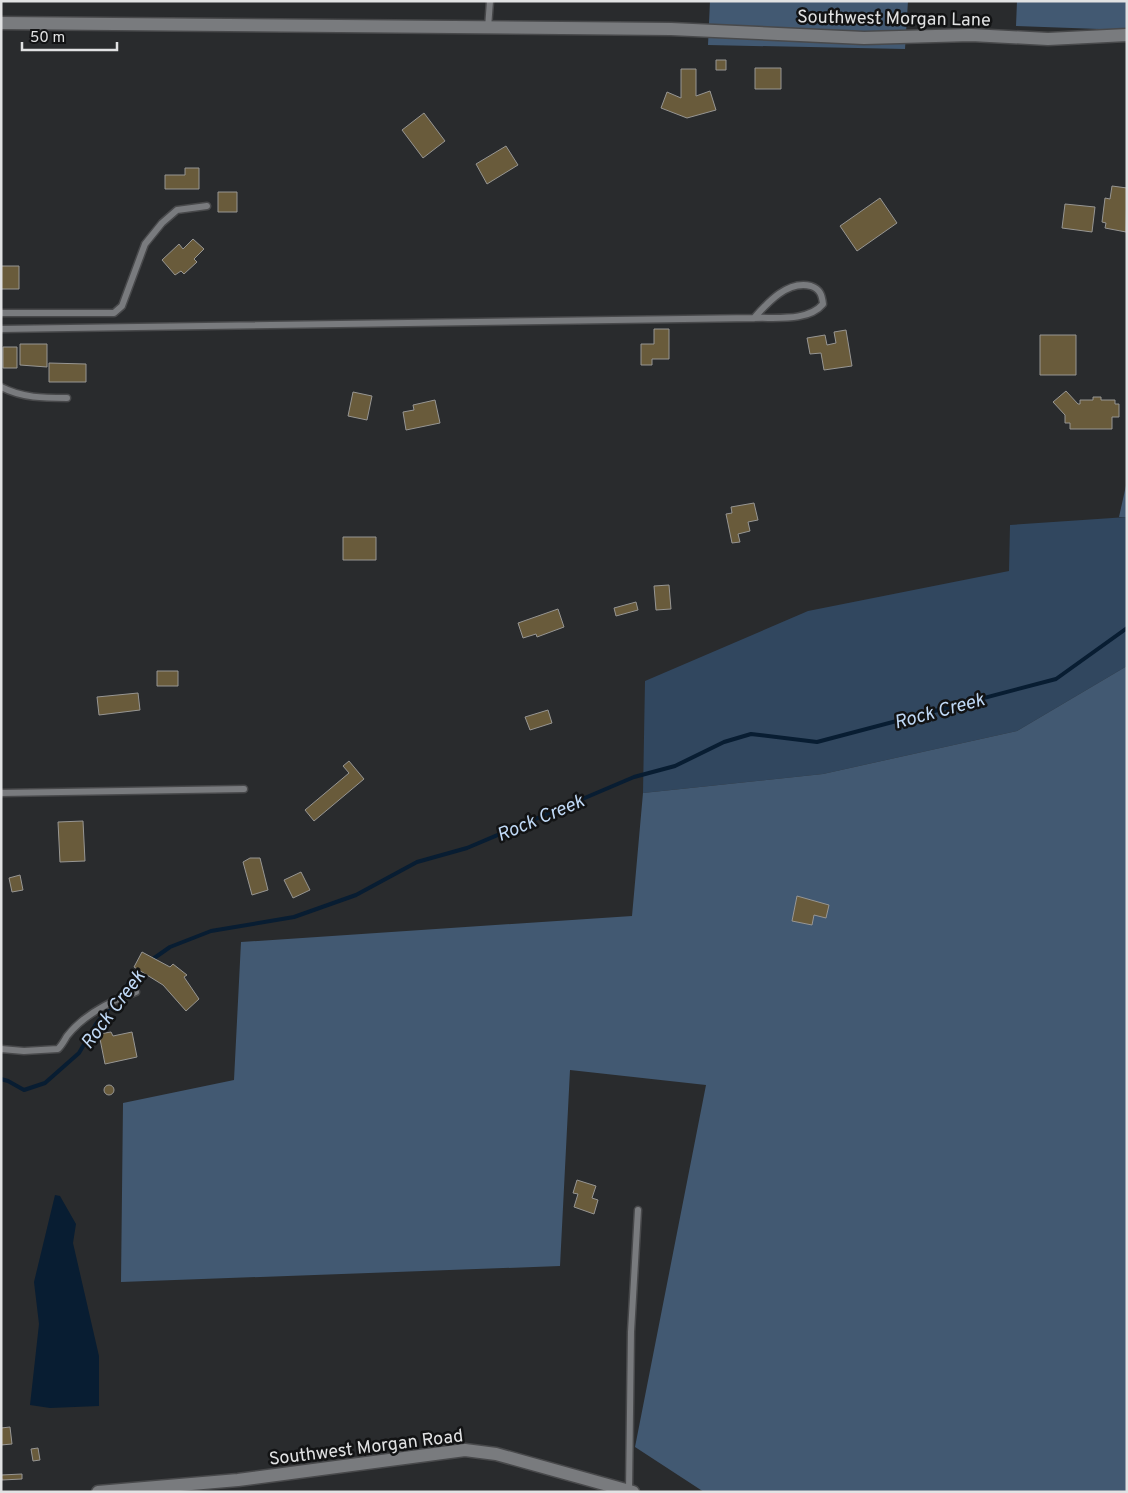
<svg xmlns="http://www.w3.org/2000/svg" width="1128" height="1493" viewBox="0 0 1128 1493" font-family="Overpass,sans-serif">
<rect width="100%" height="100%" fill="#292b2d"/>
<path fill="#31475f" d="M1127,517V666L1017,731L823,774L643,793L645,681L808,611L1009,571L1010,525Z"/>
<path fill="#425972" d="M710,1H908L905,49L708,45Z
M1017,1H1127V30L1016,26Z
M1127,481V517H1119Z
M1127,666V1492H704L635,1447L706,1085L570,1070L560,1266L121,1282L123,1103L234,1080L241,942L632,916L643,793L823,774L1017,731Z"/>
<path fill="#081d32" d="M55,1195L60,1196L76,1224L73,1243L99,1356V1406L50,1408L30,1405L39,1324L34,1282Z"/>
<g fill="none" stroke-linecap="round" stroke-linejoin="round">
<path stroke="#081d32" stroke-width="4" d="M150,961L170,947L211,931L294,917L356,895L417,862L467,848L634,777L675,766L724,742L751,734L817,742L1056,679L1127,628
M117,998L142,967
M1,1079L8,1081L24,1090L45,1083L79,1053L96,1024L112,1004"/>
</g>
<path fill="#695b3b" stroke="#979693" d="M716,60H726V70H716Z
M755,68H781V89H755Z
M681,69H696V96L710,91L716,110L687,118L661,108L667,92L681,98Z
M424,113L445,141L423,158L402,130Z
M506,146L518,165L487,184L476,164Z
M185,168H199V189H165V175H185Z
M1112,186L1127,188L1126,232L1105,228L1106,223L1102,222L1105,198L1110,199Z
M218,192H237V212H218Z
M880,198L897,223L857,251L840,226Z
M1065,204L1095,207L1092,232L1062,228Z
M193,239L204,249L194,259L197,262L184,274L181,271L175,275L162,260L179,244L183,249Z
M1,266H19V289H1Z
M654,329H669V359H652V365H641V344H654Z
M846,330L852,366L824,370L821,353L810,354L807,338L825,335L827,345L836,343L834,332Z
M1040,335H1076V375H1040Z
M20,344H47V367L20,365Z
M3,347H17V368H3Z
M49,363L86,364V382H49Z
M1066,391L1078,404H1080V400H1093V397H1101V400H1115V404H1119V417H1112V429H1070V423H1065V415L1053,402Z
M353,392L372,396L367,420L348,416Z
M435,400L440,423L406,430L403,412L414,410L413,405Z
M754,503L758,520L748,522L750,531L738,534L740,542L732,543L726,514L732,513L731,507Z
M343,537H376V560H343Z
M669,585L671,609L656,610L654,586Z
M636,602L638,610L616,616L614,608Z
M558,609L564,627L537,637L536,634L523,638L518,623Z
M157,671H178V686H157Z
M138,693L140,710L99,715L97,697Z
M548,710L552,723L530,730L525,717Z
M349,761L364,779L314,821L305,810L349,773L343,766Z
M83,821L85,861L60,862L58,822Z
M250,858H260L268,890L252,895L243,862Z
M301,872L310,890L293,898L284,880Z
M20,875L23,890L12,892L9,878Z
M797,896L829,905L826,918L814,915L812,925L792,921Z
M142,952L170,967L173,964L187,975L184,977L199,999L186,1011L163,985L134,967Z
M111,1032L113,1036L132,1032L137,1057L105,1064L99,1034Z
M104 1090a5 5 0 1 1 10 0a5 5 0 1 1-10 0Z
M577,1180L596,1186L592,1198L598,1200L594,1214L574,1207L578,1194L573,1193Z
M10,1427L12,1444L1,1445V1428Z
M38,1448L40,1460L33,1461L31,1449Z
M22,1474V1479L2,1480L1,1475Z"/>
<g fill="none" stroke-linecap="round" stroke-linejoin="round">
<g stroke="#48494b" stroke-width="9">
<path id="service" d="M488,28L490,1
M1,313H114L122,306L145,244L162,223L177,210L207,206
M1,329L754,318C775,317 808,322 823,304C822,295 820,289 811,286C788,280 768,302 754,318
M1,387C22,398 44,398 67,398
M1,793L244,789
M1,1049L24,1051L58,1049C62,1045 64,1041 67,1036C84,1014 111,1001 136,992
M629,1491L631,1332L638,1210"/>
</g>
<g stroke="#48494b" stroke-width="15">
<path id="minor" d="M1,23L671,29L864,38L971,35L1048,39L1127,35
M98,1492L238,1480L465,1450L496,1454L633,1492"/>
</g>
<use href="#service" stroke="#797b7e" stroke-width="6"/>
<use href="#minor" stroke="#797b7e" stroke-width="12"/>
</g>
<g text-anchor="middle" stroke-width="5" stroke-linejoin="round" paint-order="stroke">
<g font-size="18" fill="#e1e2e3" stroke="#121314">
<text transform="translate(894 18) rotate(1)" y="6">Southwest Morgan Lane</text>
<text transform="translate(366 1447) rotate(-7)" y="6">Southwest Morgan Road</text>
</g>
<g font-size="19" font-style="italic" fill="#c0d9f6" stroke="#121314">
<text transform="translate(939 710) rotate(-15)" y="7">Rock Creek</text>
<text transform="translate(540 817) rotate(-23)" y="7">Rock Creek</text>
<text transform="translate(112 1009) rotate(-53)" y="7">Rock Creek</text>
</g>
</g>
<rect width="1128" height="1493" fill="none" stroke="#e1e2e3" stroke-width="5"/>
<path d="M22 42v8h95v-8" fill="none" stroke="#e1e2e3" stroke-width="2.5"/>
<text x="30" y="42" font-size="15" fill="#e1e2e3" stroke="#121314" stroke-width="4" paint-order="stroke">50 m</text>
</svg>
